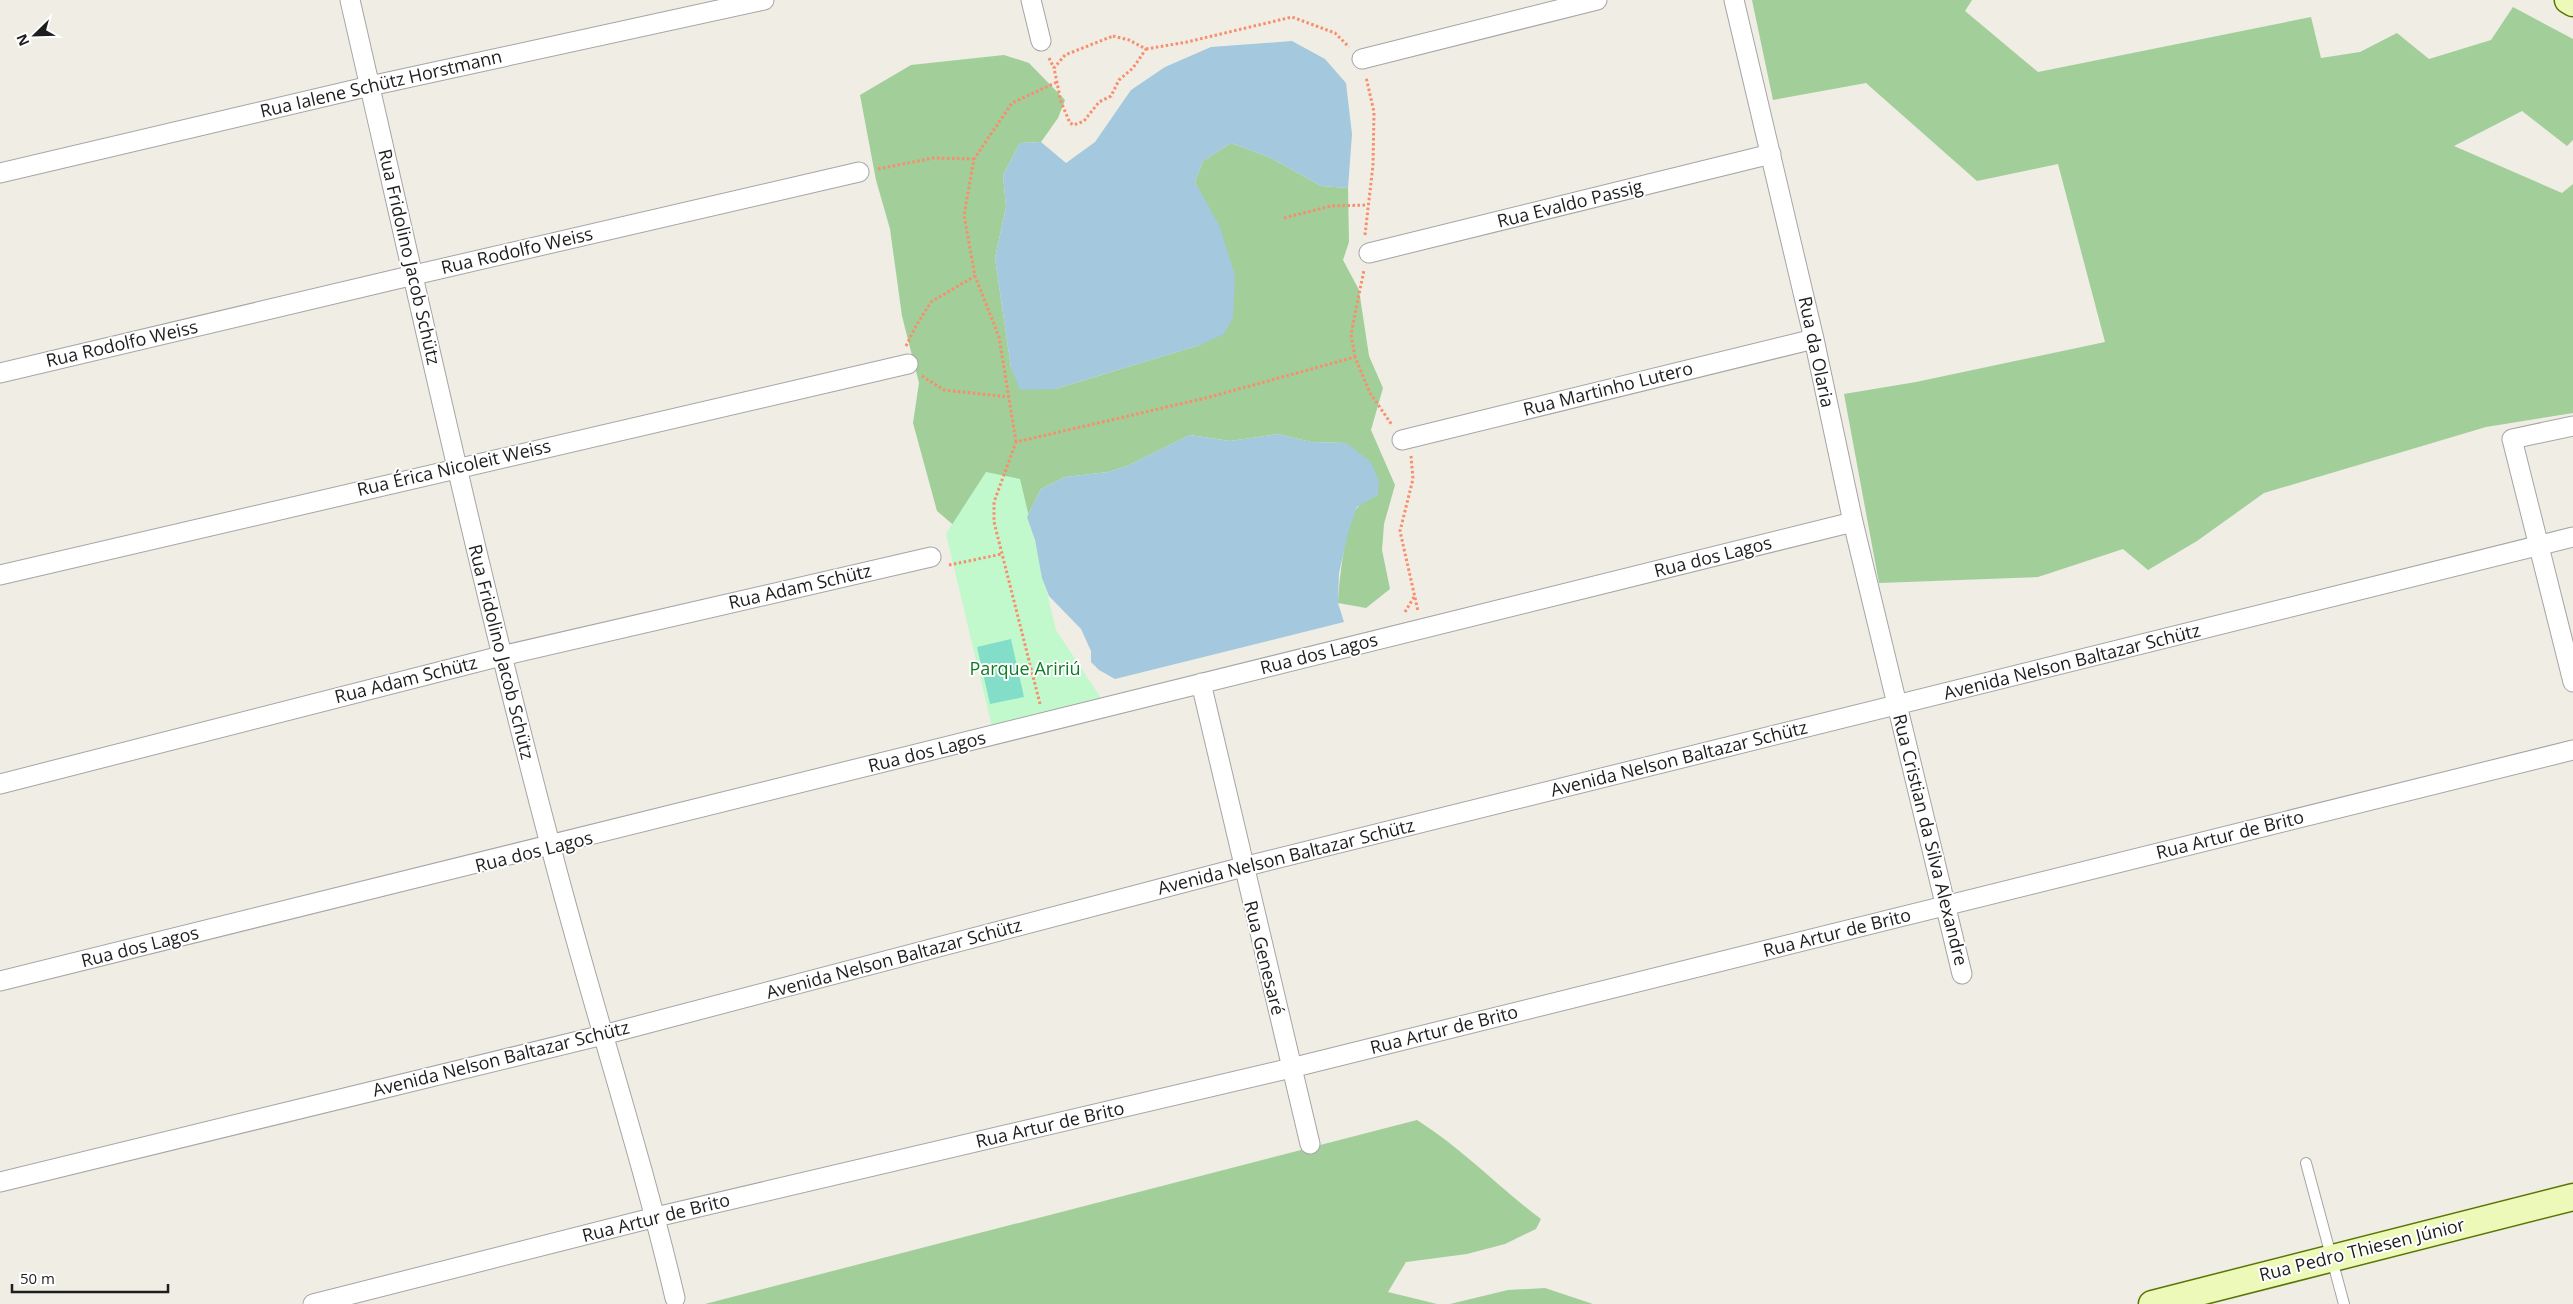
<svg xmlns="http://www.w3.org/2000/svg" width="2573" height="1304" viewBox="0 0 2573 1304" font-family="'Open Sans',sans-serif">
<rect width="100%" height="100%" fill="#efede4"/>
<path fill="#a1ce99" d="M1752,0H1972L1965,11L2038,72L2311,17L2321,58L2360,52L2397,33L2429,59L2491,40L2513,7L2573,39V140L2567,146L2522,111L2454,146L2562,193L2573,184V413L2486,427L2264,493L2197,541L2148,570L2123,549L2038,577L1879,583L1844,394L1916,382L2105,342L2058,164L1977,181L1866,83L1773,100Z
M1004,55L1029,63L1065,100L1058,118L1041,142L1020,143L1003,175L1006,207L995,258L1011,368L1055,389L1200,345L1205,202L1195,182L1203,161L1231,143L1271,158L1321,186L1348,188L1349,242L1343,260L1359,290L1369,356L1383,388L1371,430L1395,485L1384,524L1382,550L1390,589L1366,608L1338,603C1339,582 1345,522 1358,507C1362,502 1372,498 1378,495L1346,443L1311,442L1278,434L1230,441L1190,435L1127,466L1108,472L1065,477L1041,489L1027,517L964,534L937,511L913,423L919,383L902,316L890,229L876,180L860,95L911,65Z
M1417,1120C1463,1149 1498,1187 1541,1219L1536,1229L1505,1244L1467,1254L1406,1262L1388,1292L1437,1304H705Z
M1545,1288L1593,1304H1450L1508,1290Z"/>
<path fill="#c1f9cd" d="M986,472L1020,479L1056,630L1101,698L992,727L946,534Z"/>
<path fill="#82dec8" d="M1011,639L1024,697L990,704L977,647Z"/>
<path fill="#a4c8dd" d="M1292,41L1325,59L1346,83L1352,134L1348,188L1321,186L1271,158L1231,143L1203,161L1195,182L1220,227L1235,276L1233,318L1224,334L1200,345L1055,389L1020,390L1011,368L995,258L1006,207L1003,175L1020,143L1041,142L1066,163L1095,142L1131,90L1165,67L1211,47Z
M1278,434L1311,442L1346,443L1371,462L1379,481L1378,495L1357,507L1348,533L1339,573L1338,603L1344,622L1115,679L1099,670L1091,662V651L1081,629L1049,596L1042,578L1035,540L1027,517L1041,489L1065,477L1108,472L1127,466L1190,435L1230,441Z"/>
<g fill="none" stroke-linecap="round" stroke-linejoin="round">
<g stroke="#a5a5a5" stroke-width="12">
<path id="service" d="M2306,1163L2344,1304"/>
</g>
<g stroke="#a5a5a5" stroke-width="21">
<path id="minor" d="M350,0C415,282 476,564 550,844C589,996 639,1145 675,1298
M1031,0L1041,41
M1734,0L1814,339L1853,522L1962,974
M1362,59L1597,0
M0,173L370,86L764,0
M1369,253L1771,154
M0,373L414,275L859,172
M2573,426L2512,439L2573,682
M1402,440L1814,339
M0,575L908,364
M1201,683L1310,1144
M0,784L501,656L931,557
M0,981C618,832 1235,675 1853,522
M0,1182L603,1035L1243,867L2573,537
M313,1304L656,1217L1291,1068L2573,750"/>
</g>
<g stroke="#597605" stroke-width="29">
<path id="secondary" d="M2568,0L2573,3
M2152,1304L2573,1197"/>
</g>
<path stroke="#fa8d6b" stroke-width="3" stroke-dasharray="2.5 2.5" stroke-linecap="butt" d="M1113,36L1129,40L1146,49L1133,68L1119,80L1111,96L1099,102L1084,121L1074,125L1070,123L1061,102L1054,68L1065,55Z
M1146,49L1187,42L1292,17L1335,33L1349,47
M1049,58L1054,68
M878,169L933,158L974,159
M1284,218L1331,206L1367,205
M1365,235L1373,165L1374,112L1366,77
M906,346L916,326L931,302L975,276
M1355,357L1351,334L1364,270
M922,376L944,390L1009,397
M1016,442L999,337L975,276L964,215L974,159L1012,103L1057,82
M1411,456L1413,479L1400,531L1418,611
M949,565L1002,554
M1405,612L1414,597
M1040,704L994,522V502L1016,442L1206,398L1355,357L1370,393L1392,425"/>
<use href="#service" stroke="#fff" stroke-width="10"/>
<use href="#minor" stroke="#fff" stroke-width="19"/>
<use href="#secondary" stroke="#edf9b8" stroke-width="26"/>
</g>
<g text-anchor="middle" stroke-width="4" stroke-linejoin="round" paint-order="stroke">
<g font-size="18" fill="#1e1e1e" stroke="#fff">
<text transform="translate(381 84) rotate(-13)" y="6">Rua Ialene Schütz Horstmann</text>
<text transform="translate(1570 204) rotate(-14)" y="6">Rua Evaldo Passig</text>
<text transform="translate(517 251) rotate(-13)" y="6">Rua Rodolfo Weiss</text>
<text transform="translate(409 257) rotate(77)" y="6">Rua Fridolino Jacob Schütz</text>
<text transform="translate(122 344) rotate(-13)" y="6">Rua Rodolfo Weiss</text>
<text transform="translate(1816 352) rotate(78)" y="6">Rua da Olaria</text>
<text transform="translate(1608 389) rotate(-14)" y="6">Rua Martinho Lutero</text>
<text transform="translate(454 468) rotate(-13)" y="6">Rua Érica Nicoleit Weiss</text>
<text transform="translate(1713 557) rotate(-14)" y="6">Rua dos Lagos</text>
<text transform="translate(800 587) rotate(-13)" y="6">Rua Adam Schütz</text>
<text transform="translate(501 652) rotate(76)" y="6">Rua Fridolino Jacob Schütz</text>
<text transform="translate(1319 654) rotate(-14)" y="6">Rua dos Lagos</text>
<text transform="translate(2072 662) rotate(-14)" y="6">Avenida Nelson Baltazar Schütz</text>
<text transform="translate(406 680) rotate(-14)" y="6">Rua Adam Schütz</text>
<text transform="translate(927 752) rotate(-14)" y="6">Rua dos Lagos</text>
<text transform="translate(1679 759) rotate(-14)" y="6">Avenida Nelson Baltazar Schütz</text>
<text transform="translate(2230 835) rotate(-14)" y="6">Rua Artur de Brito</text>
<text transform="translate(1930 840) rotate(76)" y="6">Rua Cristian da Silva Alexandre</text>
<text transform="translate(534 852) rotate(-14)" y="6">Rua dos Lagos</text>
<text transform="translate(1286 857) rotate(-14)" y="6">Avenida Nelson Baltazar Schütz</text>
<text transform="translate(1837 933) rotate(-14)" y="6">Rua Artur de Brito</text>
<text transform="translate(140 947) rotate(-14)" y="6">Rua dos Lagos</text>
<text transform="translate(1264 958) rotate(76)" y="6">Rua Genesaré</text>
<text transform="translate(894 959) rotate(-15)" y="6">Avenida Nelson Baltazar Schütz</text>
<text transform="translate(1444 1030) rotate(-14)" y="6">Rua Artur de Brito</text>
<text transform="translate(501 1059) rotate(-14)" y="6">Avenida Nelson Baltazar Schütz</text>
<text transform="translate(1050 1125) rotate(-13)" y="6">Rua Artur de Brito</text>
<text transform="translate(656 1218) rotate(-14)" y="6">Rua Artur de Brito</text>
<text transform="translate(2362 1250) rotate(-14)" y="6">Rua Pedro Thiesen Júnior</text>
</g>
<g font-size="18" fill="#0b7d25" stroke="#fff">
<text x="1025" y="675">Parque Aririú</text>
</g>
</g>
<g transform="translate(35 35) rotate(247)" stroke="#ffffff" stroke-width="4" paint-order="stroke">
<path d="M0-4L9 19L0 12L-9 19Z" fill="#1e1e1e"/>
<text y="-8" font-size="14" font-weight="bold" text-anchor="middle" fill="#1e1e1e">N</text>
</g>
<path d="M12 1284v8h156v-8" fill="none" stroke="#1e1e1e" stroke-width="2.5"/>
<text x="20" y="1284" font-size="15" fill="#1e1e1e" stroke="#ffffff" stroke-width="4" paint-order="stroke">50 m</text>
</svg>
